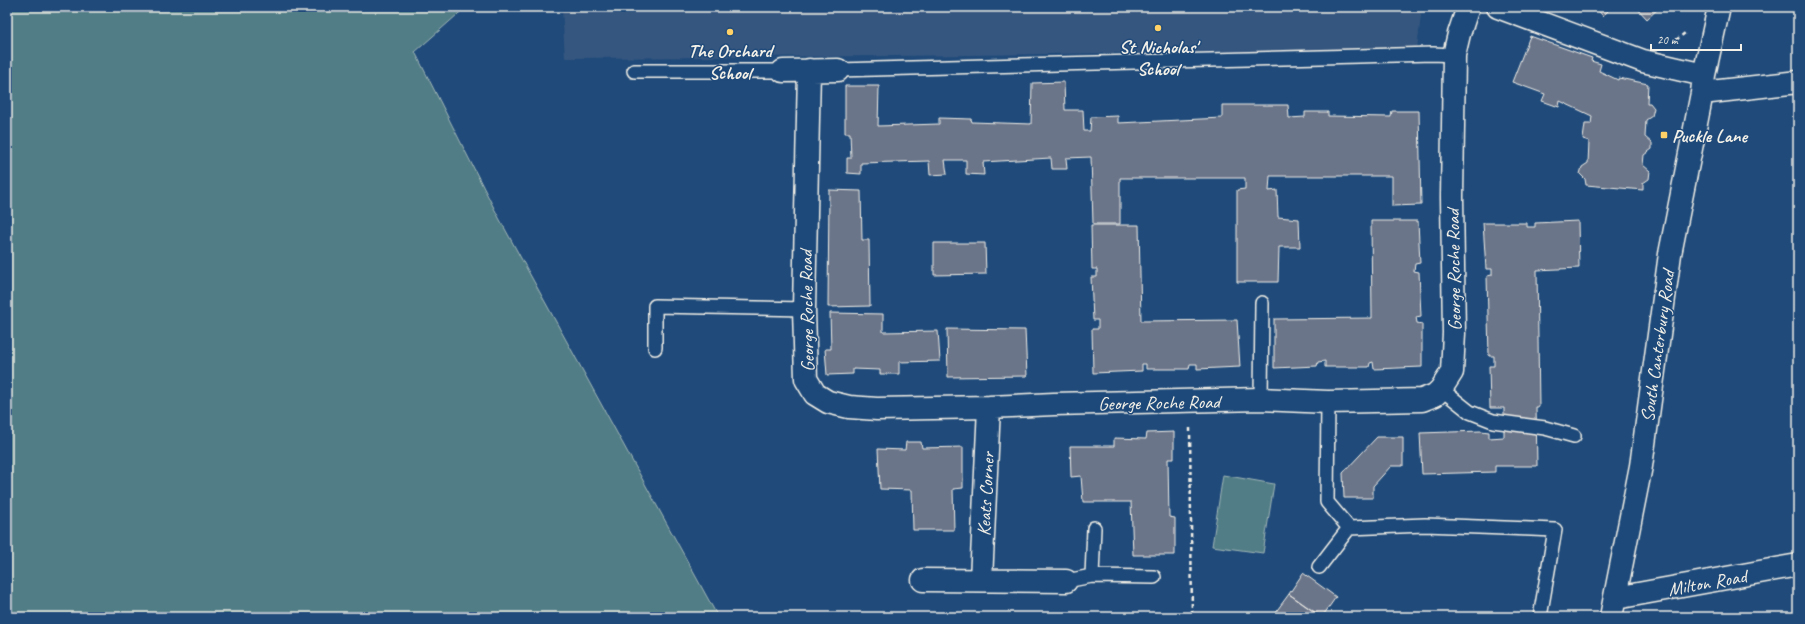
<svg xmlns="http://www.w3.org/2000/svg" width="1805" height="624" viewBox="0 0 1805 624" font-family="Caveat,sans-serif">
<rect width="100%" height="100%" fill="#1f4a7a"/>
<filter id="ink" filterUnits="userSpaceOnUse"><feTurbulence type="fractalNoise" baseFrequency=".025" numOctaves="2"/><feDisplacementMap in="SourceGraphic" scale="8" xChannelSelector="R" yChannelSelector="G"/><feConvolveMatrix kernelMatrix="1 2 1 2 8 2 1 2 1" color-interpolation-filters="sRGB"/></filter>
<g filter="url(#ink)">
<path fill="#36577f" d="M562,7H1422L1417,49L893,56L565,58Z"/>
<path fill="#517d86" stroke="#a2b7b7" d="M7,7H466L415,52L499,218L718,617H7Z
M1223,475L1274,484L1263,553L1212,546Z"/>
<path fill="#6b758a" stroke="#f4f1e8" d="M1595,7H1612L1603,16Z
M1636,7H1660L1647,19Z
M1530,36L1592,58L1591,61L1601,64L1599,71L1618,80L1619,78L1648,84L1647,103H1650L1654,108L1652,116L1646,120L1645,137L1652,143V149L1644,155L1643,165L1650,171L1649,179L1643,183V190L1586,185L1585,179L1580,174L1582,167L1588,163L1589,141L1583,139L1585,124H1591L1592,116L1560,101L1559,107L1542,101L1545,94L1512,82Z
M1064,82L1065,110H1083L1084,131H1090L1091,117L1118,116V123L1222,118V105H1288L1289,118L1305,117V112H1328V116L1391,117L1392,111H1419L1421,205L1392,206V176H1270L1269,191L1277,190L1278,217L1299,219L1300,247H1279L1278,282H1237V190L1245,189V178H1120V224H1093L1091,157L1066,158L1067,169H1052L1051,158L983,162L984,175L966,174V160H945L947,174L930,175L929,161L861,163V174L847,173V158H851L850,133H845V86H879L878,126L939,124V118L971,119L972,122L1031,124L1032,83Z
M829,190L861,191L862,240H869L870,306L828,307Z
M1371,221H1418L1420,263L1415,264L1414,271L1419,272L1421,316L1416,317L1417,323L1422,324V367L1374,369L1373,362L1370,363L1369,367H1325V361L1318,362L1317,366L1274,368V319L1372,318Z
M1578,221L1579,268L1537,270L1539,407H1536L1537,466H1495V472L1422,474L1420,433L1481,431L1489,432V438L1504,437V408H1490L1489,366H1494V356H1489L1487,276L1492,275V269H1486L1483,223H1527V227H1535V223Z
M1091,225H1139L1141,321L1237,320L1240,367L1197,369V364H1190L1189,369H1146V364H1142V371L1093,373L1092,329H1098V320H1093L1091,277H1097V269H1092Z
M934,243H985L986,274L934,275Z
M830,313L883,314V332L938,331L940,361L899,362V374H880V370L853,369V374L827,375L825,349H831Z
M947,329L1025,330L1027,376L948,377Z
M1174,432V459H1168L1169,517L1175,518V555H1133L1131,502H1083L1081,476L1071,477L1070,446H1114V438L1146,439L1147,433Z
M1377,437H1403V466H1391L1373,486V498H1344L1343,473Z
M906,442H921L922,448L963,447V488L953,489L954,530H913L912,490L880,489L878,449L905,450Z
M1303,573L1336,597L1322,617L1289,594Z
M1289,594L1321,617H1281L1275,613Z
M1275,613L1281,617H1272Z"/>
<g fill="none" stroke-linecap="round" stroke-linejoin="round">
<g stroke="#f4f1e8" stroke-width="16">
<path id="lane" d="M838,70L1433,54L1454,55
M634,71H783
M655,348V306L804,309
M1441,389L1470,412L1493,421L1545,428L1574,436
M1261,399L1262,303
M1094,528L1092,576L1154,577
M1349,528L1425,525L1555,530L1540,617
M1319,567L1349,528L1327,502L1328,402
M1066,581L1092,576"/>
</g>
<g stroke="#f4f1e8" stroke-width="25">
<path id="street" d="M1498,7L1643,61L1704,75
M809,70L804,309L806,379L815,394L828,402L849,407L877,409L989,407L1054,404L1261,399L1328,402L1422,400L1435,395L1441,389L1452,372L1454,333L1452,197L1454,55L1459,34L1468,7
M783,71L838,70
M1702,93L1798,82
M923,580L1066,581
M981,580L989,407
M1616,598L1798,565
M1611,617L1641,466L1670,254L1702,93L1704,75L1719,7"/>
</g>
<path stroke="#f4f1e8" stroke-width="2.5" stroke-dasharray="4 3" stroke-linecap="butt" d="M1676,40L1685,33
M1190,428L1192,617"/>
<use href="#lane" stroke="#1f4a7a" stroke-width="13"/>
<use href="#street" stroke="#1f4a7a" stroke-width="22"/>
</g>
</g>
<g fill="#ffd166" stroke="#1f4a7a" stroke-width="1.5">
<circle cx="1158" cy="28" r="4"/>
<circle cx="730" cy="32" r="4"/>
<rect x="1660" y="131" width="8" height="8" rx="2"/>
</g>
<g text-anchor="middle" stroke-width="3" stroke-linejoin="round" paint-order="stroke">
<g font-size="19" font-weight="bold" fill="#f4f1e8" stroke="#1f4a7a">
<text x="1158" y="53">St Nicholas'<tspan x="1158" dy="22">School</tspan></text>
<text x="730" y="57">The Orchard<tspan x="730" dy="22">School</tspan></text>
<text x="1672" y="142" text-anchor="start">Puckle Lane</text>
</g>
<g font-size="19" fill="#f4f1e8" stroke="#1f4a7a">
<text transform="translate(1453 270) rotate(-91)" y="7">George Roche Road</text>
<text transform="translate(806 311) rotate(-91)" y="7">George Roche Road</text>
<text transform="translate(1657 346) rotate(-82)" y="7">South Canterbury Road</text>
<text transform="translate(1159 402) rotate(-1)" y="7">George Roche Road</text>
<text transform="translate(985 494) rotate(-87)" y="7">Keats Corner</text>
<text transform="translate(1707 582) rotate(-10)" y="7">Milton Road</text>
</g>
</g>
<rect width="1805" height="624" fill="none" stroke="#1f4a7a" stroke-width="24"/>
<rect x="12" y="12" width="1781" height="600" fill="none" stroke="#f4f1e8" stroke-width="1.5" filter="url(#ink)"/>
<path d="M1651 44v6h90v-6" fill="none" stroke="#f4f1e8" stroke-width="2"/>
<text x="1657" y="44" font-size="12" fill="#f4f1e8" stroke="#1f4a7a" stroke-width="3" paint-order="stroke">20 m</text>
</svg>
